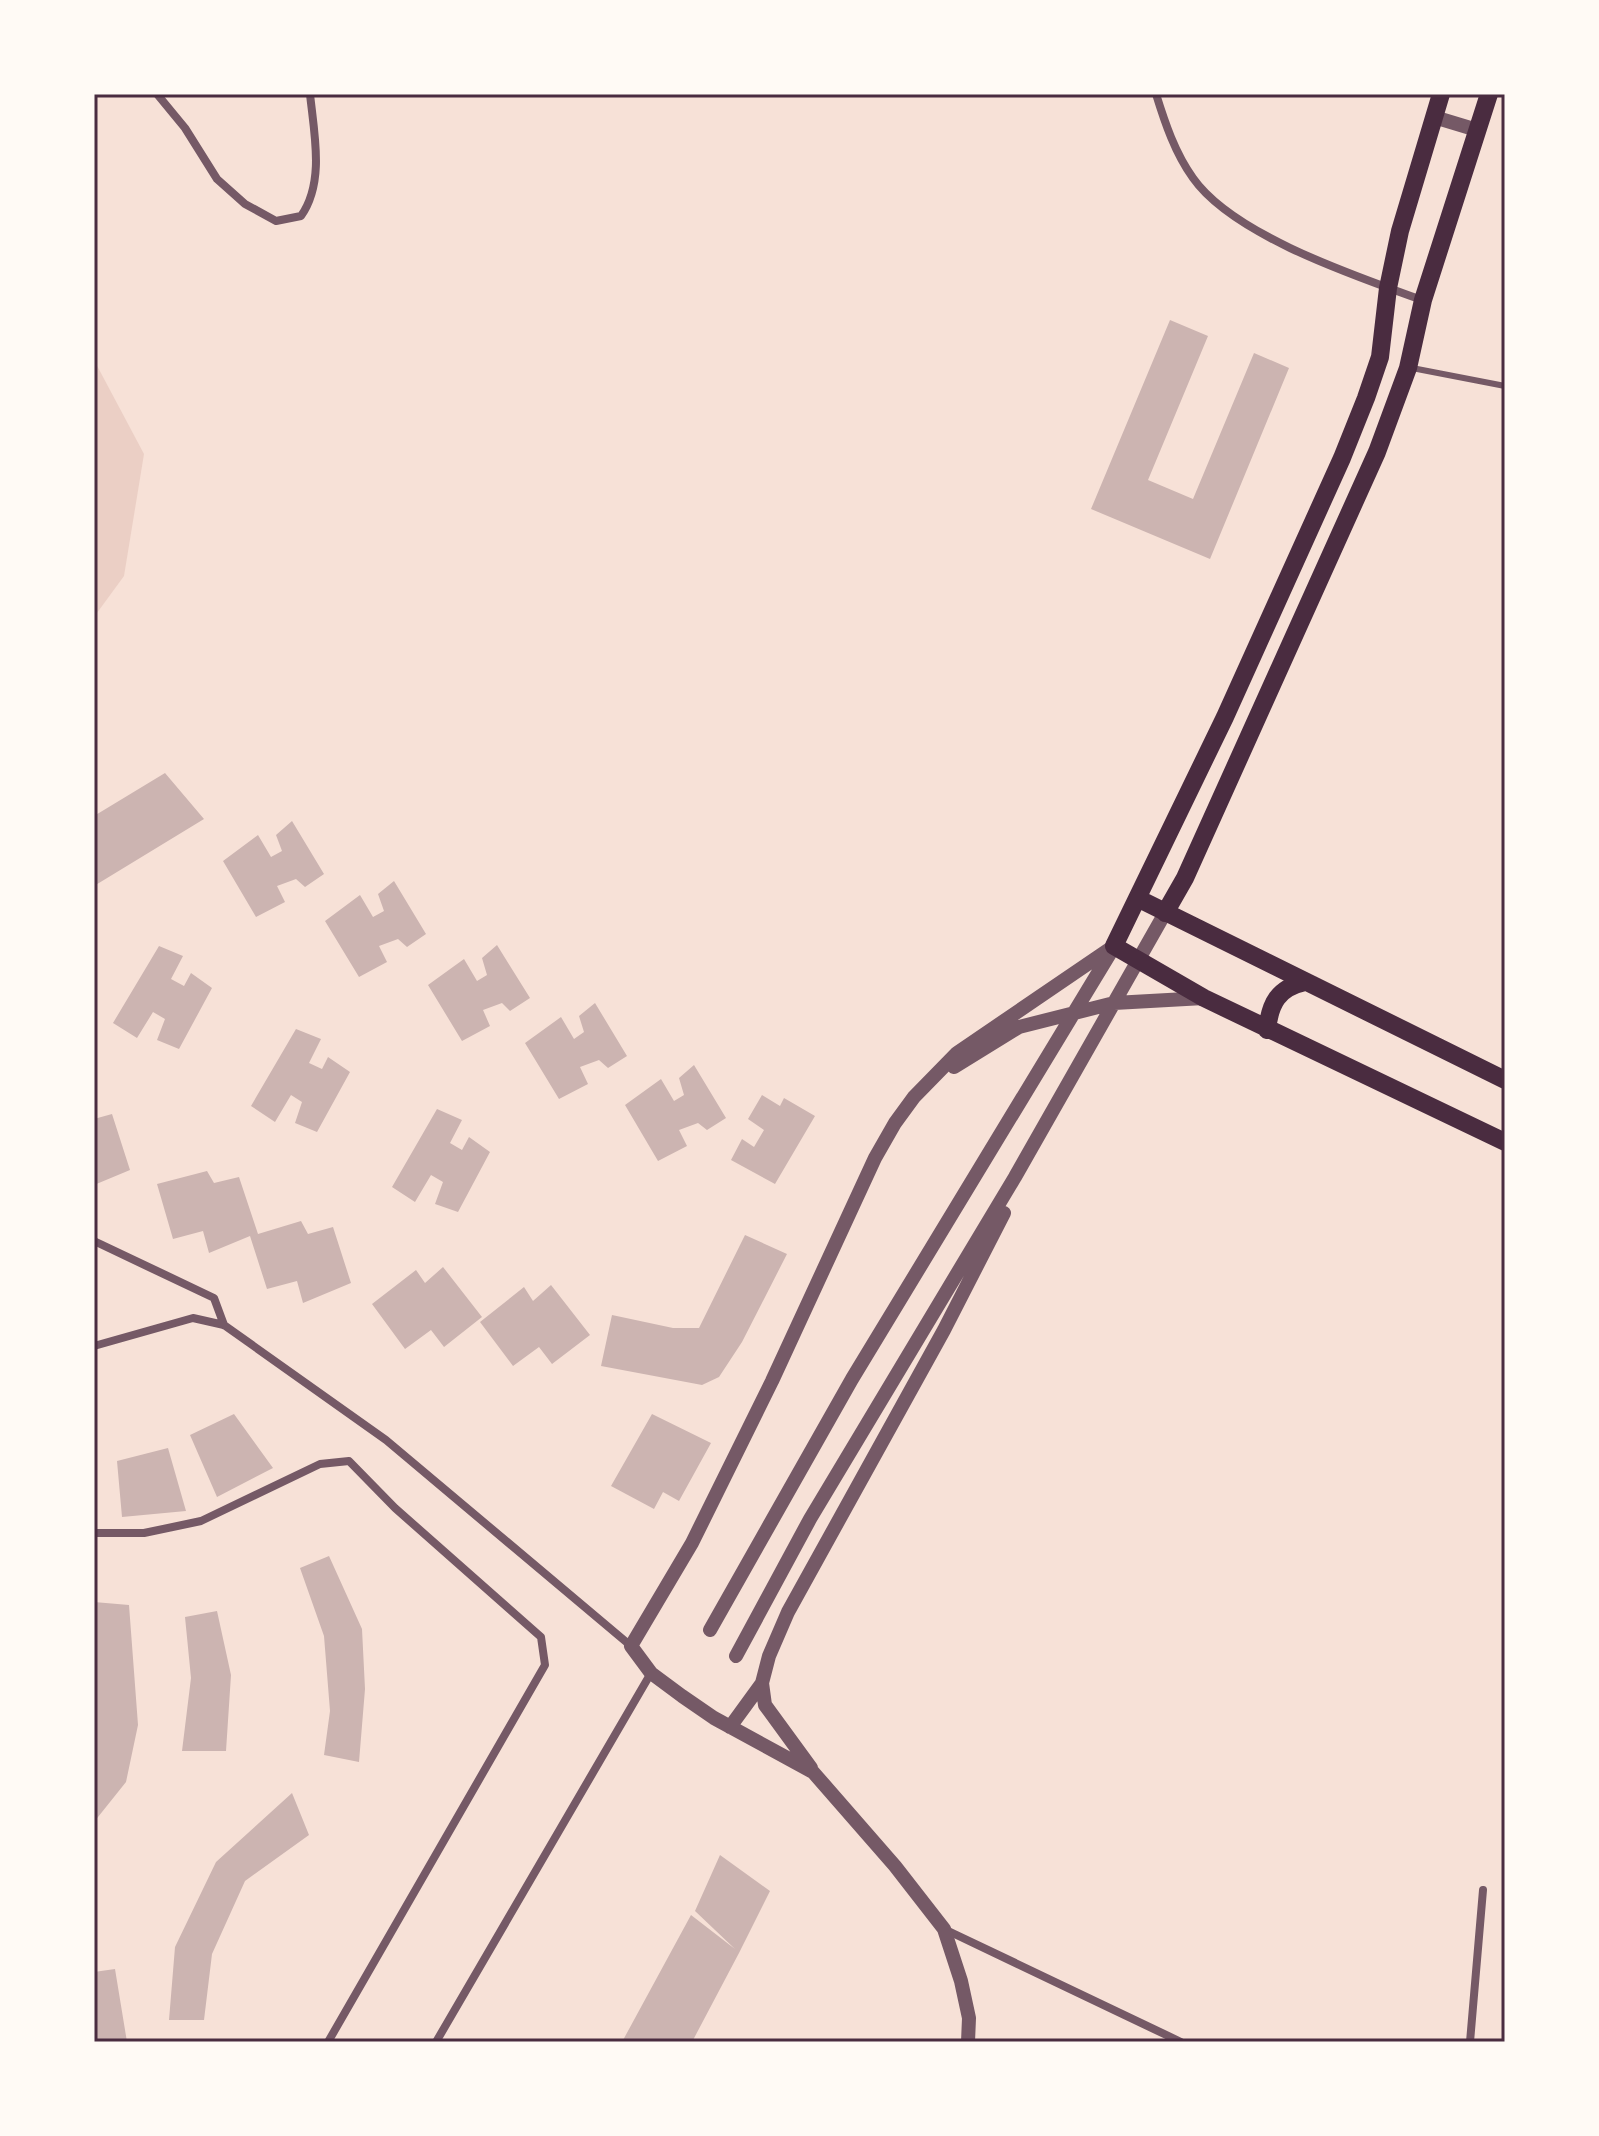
<svg xmlns="http://www.w3.org/2000/svg" width="1599" height="2136" viewBox="0 0 1599 2136" font-family="Roboto,sans-serif">
<rect width="100%" height="100%" fill="#f7e1d7"/>
<path fill="#ebcfc5" d="M94,360L144,454L124,576L94,617Z"/>
<path fill="#ccb4b1" d="M1170,320L1208,336L1148,480L1193,499L1254,353L1289,368L1210,559L1091,509Z
M165,773L204,819L94,886V816Z
M292,821L324,874L305,887L296,879L277,886L285,902L256,917L223,861L258,835L271,857L282,851L276,835Z
M394,881L426,934L407,947L398,939L379,946L387,962L359,977L325,921L360,895L373,917L384,911L378,894Z
M497,945L530,998L510,1011L502,1003L483,1010L490,1026L462,1041L428,985L464,959L477,981L487,975L482,958Z
M159,946L183,956L171,979L184,986L191,973L212,988L179,1049L157,1040L165,1019L153,1012L137,1038L113,1023Z
M595,1003L627,1056L608,1068L599,1060L580,1067L588,1084L559,1099L525,1043L561,1017L574,1039L584,1032L579,1016Z
M296,1029L321,1039L309,1063L322,1069L328,1057L350,1072L317,1132L295,1123L302,1102L291,1095L275,1122L251,1106Z
M694,1065L726,1118L707,1130L698,1123L679,1130L687,1146L658,1161L625,1105L661,1079L674,1101L684,1095L679,1078Z
M762,1095L780,1106L784,1098L815,1116L775,1184L731,1160L742,1139L754,1147L764,1130L748,1119Z
M437,1109L462,1120L450,1143L462,1150L469,1137L490,1152L458,1212L435,1204L443,1182L431,1175L415,1202L392,1187Z
M112,1114L130,1170L94,1185V1119Z
M207,1171L214,1183L239,1177L258,1234L301,1221L308,1234L333,1227L351,1283L303,1303L297,1281L267,1289L250,1236L209,1253L203,1231L173,1239L157,1184Z
M745,1235L787,1254L742,1342L719,1377L702,1385L601,1366L612,1315L673,1328H699Z
M443,1267L482,1317L444,1347L431,1330L405,1349L372,1304L416,1270L425,1283Z
M551,1285L590,1335L552,1364L539,1347L513,1366L480,1322L524,1287L533,1301Z
M234,1414L273,1468L217,1497L190,1435Z
M652,1414L711,1443L679,1501L663,1492L654,1509L611,1486Z
M168,1448L186,1511L122,1517L117,1461Z
M329,1556L362,1629L365,1689L359,1762L324,1755L330,1711L324,1636L300,1568Z
M94,1602L129,1605L138,1725L126,1782L94,1822V1711L97,1701Z
M217,1611L231,1675L226,1751H182L191,1678L185,1617Z
M292,1793L309,1835L245,1881L212,1954L204,2020H169L175,1947L216,1862Z
M720,1855L770,1891L739,1953L692,2042H622L691,1915L735,1949L695,1911Z
M115,1969L127,2042H94V1972Z"/>
<g fill="none" stroke-linecap="round" stroke-linejoin="round">
<path stroke="#755966" stroke-width="6" d="M1412,368L1505,386"/>
<path stroke="#755966" stroke-width="8" d="M157,94L185,128L217,179L245,204L276,221L301,216C325,182 314,133 310,94
M1156,94C1165,123 1175,153 1193,178C1233,235 1355,276 1422,300
M94,1241L214,1298L224,1325
M94,1346L193,1318L224,1325L386,1440L631,1646
M94,1533H144L201,1521L320,1464L349,1461L395,1508L541,1637L545,1665L328,2042
M944,1929L1181,2042
M436,2042L651,1673
M1470,2042L1483,1890"/>
<path stroke="#755966" stroke-width="14" d="M1434,117L1477,130
M954,1067L1019,1027L1114,1003L1204,998
M710,1630L852,1379L1112,950
M736,1656L810,1519L1015,1177L1165,913
M762,1683L765,1705L811,1768
M730,1727L762,1683L769,1656L788,1612L944,1330L1004,1213
M968,2042L969,2018L961,1981L944,1929L895,1866L813,1772L714,1718L682,1696L651,1673L631,1646L692,1543L772,1381L875,1158L895,1123L914,1097L957,1053L1114,946"/>
<path stroke="#4a2c40" stroke-width="18" d="M1441,94L1400,231L1388,288L1380,357L1366,398L1342,458L1225,717L1114,946L1204,998L1505,1142
M1139,899L1505,1080
M1165,913L1185,878L1377,452L1408,368L1423,300L1489,94
M1267,1030C1270,1003 1278,988 1305,982"/>
</g>
<rect width="1599" height="2136" fill="none" stroke="#fffaf5" stroke-width="192"/>
<rect x="96" y="96" width="1407" height="1944" fill="none" stroke="#4a2c40" stroke-width="3"/>
</svg>
